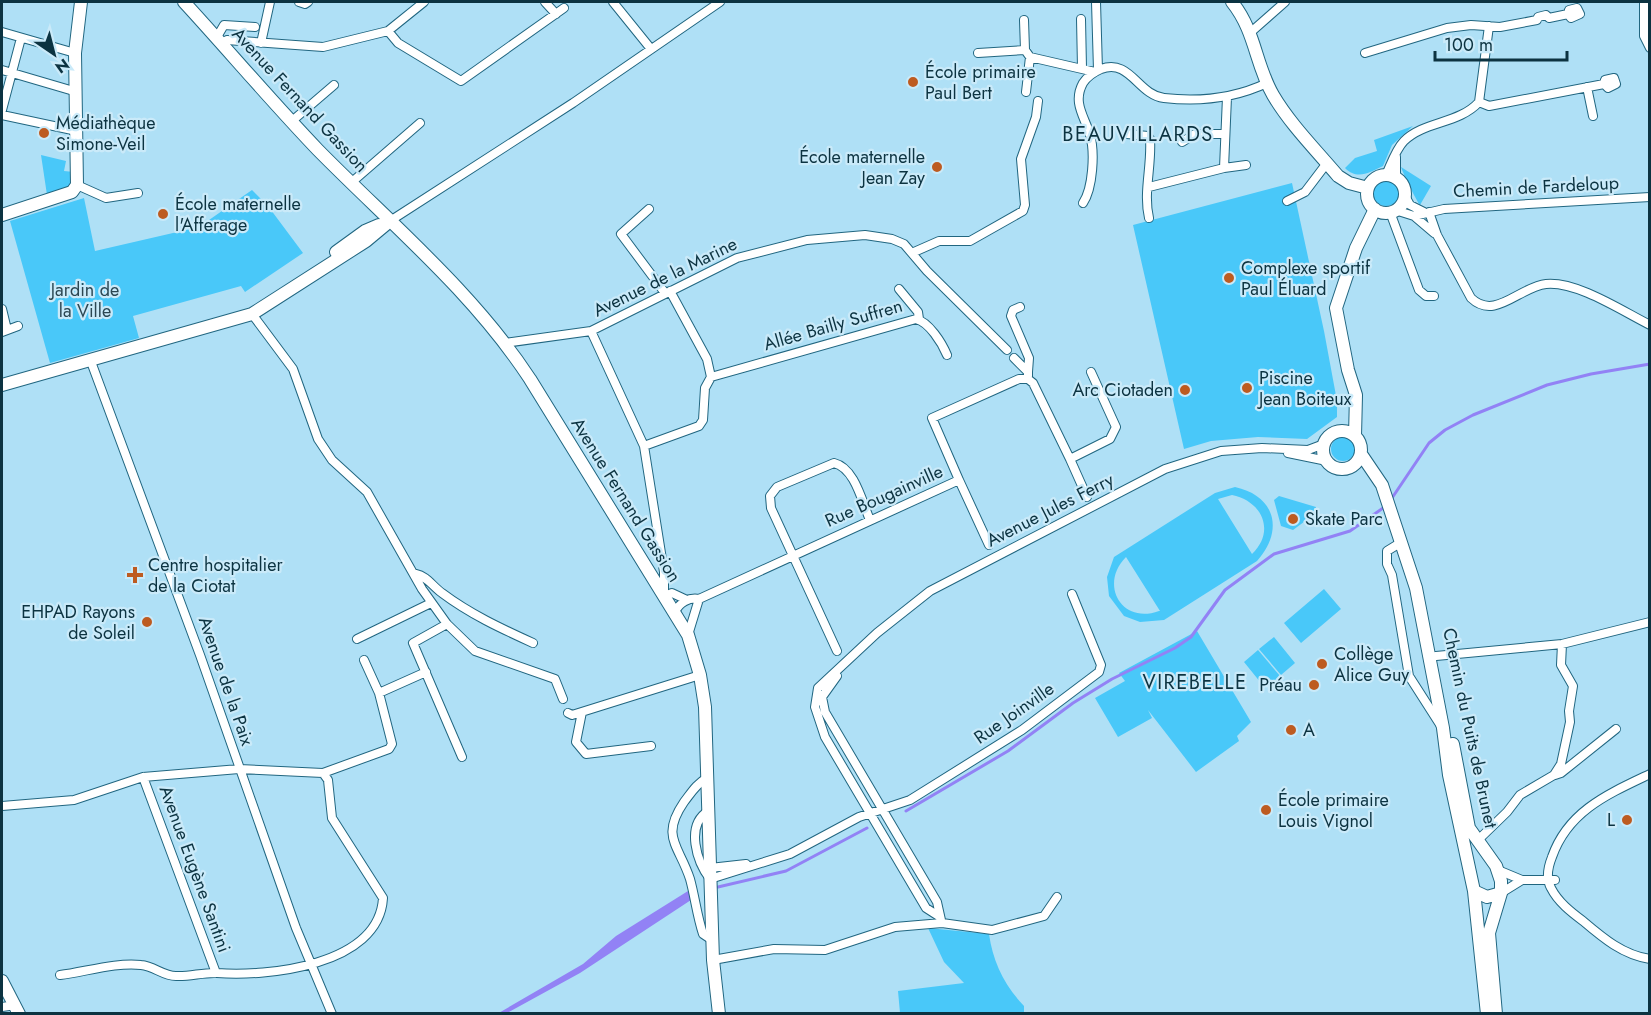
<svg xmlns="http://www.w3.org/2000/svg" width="1651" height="1015" viewBox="0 0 1651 1015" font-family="Jost,sans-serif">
<rect width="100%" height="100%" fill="#afe0f6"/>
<path fill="#49c8f9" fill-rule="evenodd" d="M1413,126L1392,145L1383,166C1369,173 1357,180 1345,168L1355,158L1377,151L1374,140Z
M41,155L66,161L64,171L74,172C75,189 60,191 47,195Z
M1401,167L1431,186L1420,205C1417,202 1402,171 1401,167Z
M1373 193a13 13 0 1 1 26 0a13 13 0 1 1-26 0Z
M1292,183L1324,331L1337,401V417L1307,439L1258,437L1211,441L1184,449L1133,225Z
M252,190L268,206L303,253L245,292L241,286L133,316L139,338L50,363L10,221L84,198L95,251L199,227Z
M1331 449a12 12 0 1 1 24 0a12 12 0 1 1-24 0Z
M1235,487C1276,496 1284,531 1257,561L1164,620L1140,622L1124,616L1109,596L1107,577L1114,557L1215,493ZM1232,495C1262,501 1276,531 1252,554L1218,499ZM1126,557L1160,611H1159C1121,625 1099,584 1126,557Z
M1279,496L1316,507V513L1293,530L1281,526L1274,500Z
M1324,589L1341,609L1301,643L1284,623Z
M1197,631L1251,722L1237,736L1239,741L1196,772L1148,710L1152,718L1118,737L1095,698L1125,681L1119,673Z
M1274,637L1295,663L1281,675L1259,649Z
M1258,650L1280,676L1265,688L1244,662Z
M928,928L989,934C993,962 1004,985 1024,1006V1013H900L898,991L964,983L944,962Z"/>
<path fill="#9282f5" d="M688,891L691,900L580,973L507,1013L497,1014L583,964L616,936Z"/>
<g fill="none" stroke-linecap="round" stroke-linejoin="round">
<path stroke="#9282f5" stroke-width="3" d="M1390,501L1429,443L1445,430L1473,415L1547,385L1591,374L1650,364
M906,811L1008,751L1073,703L1112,679L1175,648L1191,637L1225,590L1274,554L1350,531L1386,506
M718,887L786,871L867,828"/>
<g stroke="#216680" stroke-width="10">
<path id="street" d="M299,2L305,4L308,2
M545,2L556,14
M613,2L651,49
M1096,2L1098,70
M1644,2V36L1650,48
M1081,19L1082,68
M1024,20L1025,50L1030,57L1095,72
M388,31L398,43L461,81L564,8
M388,31L424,2
M2,32L75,53
M1251,32L1285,2
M217,37L224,25L255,27
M223,43L227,40L323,47L388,31
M261,43L270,2
M978,53L1025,50
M1365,53L1447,28L1471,25L1500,27L1537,20L1538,17L1546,15L1549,18L1568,14L1569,10L1577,8L1580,14L1571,18L1568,14
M2,70L77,92
M1587,87L1593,116
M1026,92L1030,57
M1479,102L1489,106L1604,84L1605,80L1614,78L1616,84L1608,88L1604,84
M2,110L21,38
M2,115L77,131
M292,121L334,85
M1127,134L1148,136L1150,139C1152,166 1143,192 1149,218
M1182,142L1195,134H1225
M1224,168L1246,165
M1386,175C1391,164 1396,149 1404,141C1424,121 1459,124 1479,102L1489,26
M1396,177V157
M352,182L420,123
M77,185L106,198L138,193
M1149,187L1224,168L1227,97
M1405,196L1410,205L1424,212
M1287,201L1305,192L1327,163
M1083,203C1093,188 1095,152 1090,135C1085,117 1072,103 1083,83C1087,77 1094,72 1101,69C1130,58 1138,95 1164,98C1199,102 1235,98 1267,83
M649,209L621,234L665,293
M1395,210L1414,216L1444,209L1650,197
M1390,212L1419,290L1426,296H1434
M1429,212L1437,235L1471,298C1495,321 1519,287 1546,284C1577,281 1622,311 1650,325
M1414,216L1434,233
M390,221L573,103L720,2
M914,252L939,241H970L1023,211L1025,205L1021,159L1036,117L1038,101
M899,289L918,312L919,319
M1020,307L1013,310L1011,316L1029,358L1028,372
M2,309L7,330
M252,314L293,369L318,439L332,460L367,492L422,589L447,624L475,651L555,679L563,699
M591,331L644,446L664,572V596
M2,332L18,326
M505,343L591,331L737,258L807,240L865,235L892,239L904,244L927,271L1007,350
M1014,358L1028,372V376
M90,359L200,655L296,928L332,1014
M711,377L916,319C929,322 942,343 947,355
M644,446L699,426L703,420L705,388L711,377L707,359L670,291
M1288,453L1327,461
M1070,459L1087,497
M959,480L989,545
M1400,543L1387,551V564L1392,575L1409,676L1441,726
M416,574C427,576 432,586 442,593C470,614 500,628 533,643
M664,596L672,593L687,600
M675,612C679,603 689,597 699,599L959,480L932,418L1019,379H1028L1033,383L1070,459L1110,439L1116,427L1091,372
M447,624L413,643L462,757
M688,635L699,599
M357,639L431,603
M837,651L771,508L770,496L777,487L834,463C855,468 862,502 870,520
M1436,656L1562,644L1650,622
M837,676L822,697L825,712L937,902L941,920
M379,693L426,672
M582,712L576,742L586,754L651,746
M568,713L572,715L700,675
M1650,774C1608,794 1568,811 1552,857C1548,867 1546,879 1551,888C1558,902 1571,912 1583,921C1603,938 1623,955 1650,959
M1555,775L1561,773L1616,729
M143,777L216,973
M707,778C697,783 691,793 684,802C660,837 679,845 690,879C695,897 697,916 703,934L712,940
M2,806L74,800L143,777L239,769L323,773L389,749L392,744L379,693L364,660
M708,811C685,826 697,862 710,879L790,854L859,817L910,800L1022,730L1099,672L1101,665L1072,594
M1477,841L1507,812L1520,795L1554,775L1561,764L1570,722L1569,711L1573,686L1561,665L1562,644
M710,868L746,864
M1498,870L1522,880H1555
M1501,893L1522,880
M940,917L926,908L825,737L815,707L818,688L877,633L930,591L1165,469L1221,451L1262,448L1308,450L1324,444
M713,960L774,949L825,950L895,927L942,923L992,930L1044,916L1057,897
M60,975C85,972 116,962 141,965C154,966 163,976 176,976C189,977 204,972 217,973C266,977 379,966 383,898L332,818L328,780L323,773
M2,1007L16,1005"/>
</g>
<g stroke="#216680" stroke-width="14">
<path id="secondary" d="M184,2C229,51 272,102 318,150C391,224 473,292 530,379L688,635L700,675L705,707L713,960L719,1014
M1232,2C1256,32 1255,64 1273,95C1290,124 1316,150 1338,176L1349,183L1368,188
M1367 194a19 19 0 1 1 38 0a19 19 0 1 1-38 0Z
M2,215L72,192L77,185L75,53L81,2
M336,252L365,231L379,225
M2,385L252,314L366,241L390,221
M1323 450a19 19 0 1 1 38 0a19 19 0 1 1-38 0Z
M1355,436L1356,395L1348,370L1336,308L1356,248L1375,209
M1361,454L1382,485L1416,588L1443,728L1449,775L1474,891L1487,1014
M1453,744L1469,828L1496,866L1501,881V893L1489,933L1496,1014
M1474,891L1487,897L1501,893
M2,981L19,1014"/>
</g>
<use href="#street" stroke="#fff" stroke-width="8"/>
<use href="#secondary" stroke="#fff" stroke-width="12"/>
</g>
<g fill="#bd5b20" stroke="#caeaf9" stroke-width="2">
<circle cx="913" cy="82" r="6"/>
<circle cx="44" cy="133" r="6"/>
<circle cx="937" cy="167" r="6"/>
<circle cx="163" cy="214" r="6"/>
<circle cx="1229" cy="278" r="6"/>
<circle cx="1247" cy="388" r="6"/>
<circle cx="1185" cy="390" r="6"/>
<circle cx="1293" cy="519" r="6"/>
<path d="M132 566h6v6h6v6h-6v6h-6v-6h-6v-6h6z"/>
<circle cx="147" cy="622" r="6"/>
<circle cx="1322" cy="664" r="6"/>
<circle cx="1314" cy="685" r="6"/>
<circle cx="1291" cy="730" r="6"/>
<circle cx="1266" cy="810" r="6"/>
<circle cx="1627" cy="820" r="6"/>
</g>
<g text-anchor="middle" stroke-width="4.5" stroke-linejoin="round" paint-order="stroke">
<g font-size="18" fill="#0c3341" stroke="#caeaf9" text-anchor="start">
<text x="925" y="78">École primaire<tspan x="925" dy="21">Paul Bert</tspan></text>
<text x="56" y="129">Médiathèque<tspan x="56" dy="21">Simone-Veil</tspan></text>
<text x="925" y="163" text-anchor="end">École maternelle<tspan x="925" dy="21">Jean Zay</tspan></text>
<text x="175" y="210">École maternelle<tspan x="175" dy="21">l'Afferage</tspan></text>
<text x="1241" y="274">Complexe sportif<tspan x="1241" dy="21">Paul Éluard</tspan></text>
<text x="1259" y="384">Piscine<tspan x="1259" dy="21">Jean Boiteux</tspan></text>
<text x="1173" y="396" text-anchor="end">Arc Ciotaden</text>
<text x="1305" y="525">Skate Parc</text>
<text x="148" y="571">Centre hospitalier<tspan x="148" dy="21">de la Ciotat</tspan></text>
<text x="135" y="618" text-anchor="end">EHPAD Rayons<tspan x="135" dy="21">de Soleil</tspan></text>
<text x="1334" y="660">Collège<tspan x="1334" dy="21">Alice Guy</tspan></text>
<text x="1302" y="691" text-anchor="end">Préau</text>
<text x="1303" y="736">A</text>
<text x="1278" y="806">École primaire<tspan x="1278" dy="21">Louis Vignol</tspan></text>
<text x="1615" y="826" text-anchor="end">L</text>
</g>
<g font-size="18" fill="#0c3341" stroke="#caeaf9">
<text transform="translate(300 100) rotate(47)" y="6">Avenue Fernand Gassion</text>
<text transform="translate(1536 187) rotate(-3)" y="6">Chemin de Fardeloup</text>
<text transform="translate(665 277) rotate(-26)" y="6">Avenue de la Marine</text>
<text transform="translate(833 325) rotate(-16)" y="6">Allée Bailly Suffren</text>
<text transform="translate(884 496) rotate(-24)" y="6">Rue Bougainville</text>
<text transform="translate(626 500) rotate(58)" y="6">Avenue Fernand Gassion</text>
<text transform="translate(1050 510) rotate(-27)" y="6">Avenue Jules Ferry</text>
<text transform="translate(226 681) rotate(71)" y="6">Avenue de la Paix</text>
<text transform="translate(1014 713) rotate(-35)" y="6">Rue Joinville</text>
<text transform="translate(1470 728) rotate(78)" y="6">Chemin du Puits de Brunet</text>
<text transform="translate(195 869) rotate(70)" y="6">Avenue Eugène Santini</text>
</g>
<g font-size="18" fill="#2b4753" stroke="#caeaf9">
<text x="85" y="296">Jardin de<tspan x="85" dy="21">la Ville</tspan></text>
</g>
<g font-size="20" letter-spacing="1.5" fill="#0c3341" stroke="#caeaf9">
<text x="1138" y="141">BEAUVILLARDS</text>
<text x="1195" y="689">VIREBELLE</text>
</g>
</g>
<rect width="1651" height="1015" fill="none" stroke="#0c3341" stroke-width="6"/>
<g transform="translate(54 54) rotate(145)" stroke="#caeaf9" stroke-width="4.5" paint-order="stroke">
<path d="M0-4.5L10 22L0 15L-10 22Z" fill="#0c3341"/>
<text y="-9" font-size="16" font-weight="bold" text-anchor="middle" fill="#0c3341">N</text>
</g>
<path d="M1435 51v9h132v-9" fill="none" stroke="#0c3341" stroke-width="3"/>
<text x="1444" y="51" font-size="18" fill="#0c3341" stroke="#caeaf9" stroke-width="4.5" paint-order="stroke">100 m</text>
</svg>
